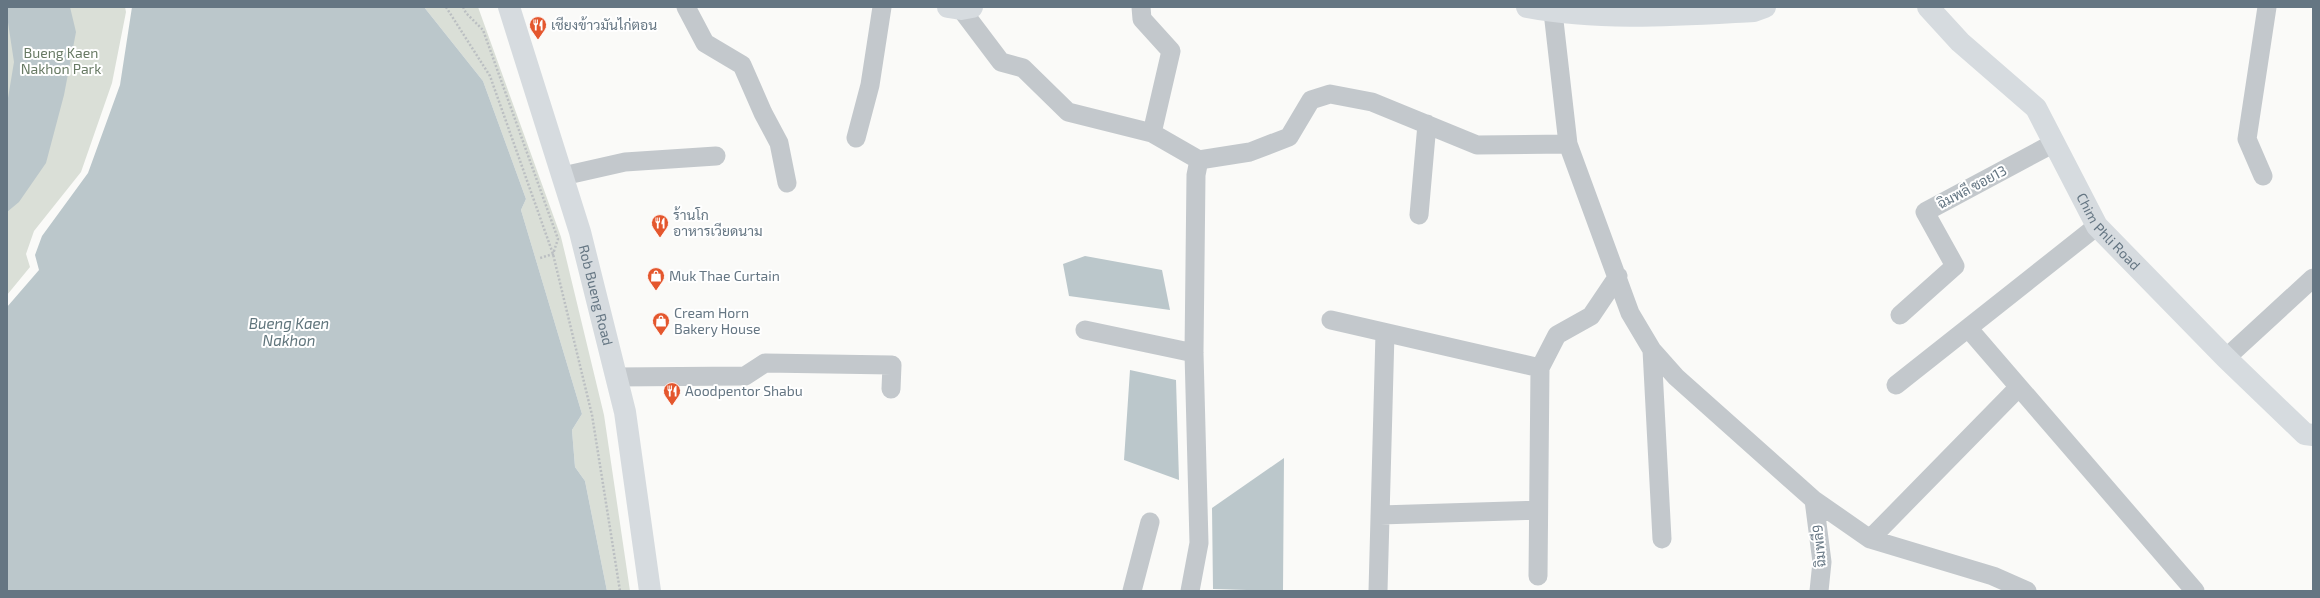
<svg xmlns="http://www.w3.org/2000/svg" width="2320" height="598" viewBox="0 0 2320 598" font-family="'Exo 2',Sarabun,sans-serif">
<rect width="100%" height="100%" fill="#fafaf8"/>
<path fill="#dadfd7" d="M7,7H125L126,12L112,83L81,172L34,231L26,254L30,267L7,295Z
M424,7H478L561,237L604,415L630,591H607L585,481L575,467L572,430L582,414L521,210L526,199L483,81Z"/>
<path fill="#bbc7cb" d="M8,7H70L76,32L64,95L46,163L19,202L7,212V104L14,62L7,16Z
M132,7H424L483,81L526,199L521,210L582,414L572,430L575,467L585,481L607,591H7V307L39,270L35,255L42,236L88,173L120,85Z
M1085,256L1162,270L1170,310L1069,296L1063,264Z
M1130,370L1176,380L1179,480L1124,460Z
M1284,458L1283,591L1213,589L1212,508Z"/>
<g fill="none" stroke-linecap="round" stroke-linejoin="round">
<path stroke="#bbbfc2" stroke-width="2.5" stroke-dasharray="2 2" stroke-linecap="butt" d="M446,7L490,76L553,254L592,415L620,591
M463,7L466,13L483,30L558,239L553,254L540,258"/>
<path stroke="#c3c8cc" stroke-width="19" d="M686,7L705,43L742,65L763,113L779,143L787,183
M1141,7L1142,19L1171,51L1152,133
M961,9L1001,62L1023,68L1068,112L1152,133L1199,160L1250,152L1289,137L1311,100L1330,94L1372,102L1477,145L1568,144
M1553,12L1568,144L1630,313L1652,350L1676,377L1814,500L1870,539L1993,576L2027,591
M856,138L870,85L882,7
M563,176L625,162L716,156
M2263,176L2247,139L2267,7
M1419,215L1427,124
M1900,315L1955,266L1925,212L2054,143
M1331,320L1540,368
M1968,328L2195,591
M1085,330L1194,353
M1652,350L1662,539
M2226,358L2313,278
M616,377L745,376L765,363L892,365L891,389
M1896,385L2097,226
M1814,500L1822,562L1819,591
M1380,515L1538,510
M1870,539L2019,387
M1538,576L1540,368L1557,335L1591,316L1618,276
M1132,591L1150,522
M1190,591L1199,543L1194,353L1196,175L1199,160
M1378,591L1385,333"/>
<g stroke="#d6dbdf" stroke-width="22">
<path id="s1" d="M509,7L580,232L625,412L650,591"/>
<path d="M948,7L961,9L972,7"/>
<path d="M1527,7C1601,21 1679,15 1754,11L1765,7"/>
<path id="s2" d="M1928,7L1960,42L2036,108L2097,226L2226,358L2305,434L2313,435"/>
</g>
</g>
<defs>
<g id="restaurant-pin" transform="scale(0.9)"><path d="M0 17L-7.5 6A9.5 9.5 0 1 1 7.5 6Z" fill="#e4572e" stroke="#fff"/><path d="M-5-6h1v4h1v-4h1v4h1v-4h1v5L-1.5 .5V6h-2V.5L-5-1ZM5-6V6H3V1.5H1.5Q1.5-4 5-6Z" fill="#fff"/></g>
<g id="shop-pin" transform="scale(0.9)"><path d="M0 17L-7.5 6A9.5 9.5 0 1 1 7.5 6Z" fill="#e4572e" stroke="#fff"/><path d="M-5-2.5h2.3a2.7 3.5 0 0 1 5.4 0H5L5.5 6h-11ZM-1.5-2.5h3a1.5 2.3 0 0 0-3 0Z" fill="#fff"/></g>
</defs>
<g fill-rule="evenodd">
<use href="#restaurant-pin" x="538" y="25"/>
<use href="#restaurant-pin" x="660" y="223"/>
<use href="#shop-pin" x="656" y="276"/>
<use href="#shop-pin" x="661" y="321"/>
<use href="#restaurant-pin" x="672" y="391"/>
</g>
<g text-anchor="middle" stroke-width="4" stroke-linejoin="round" paint-order="stroke">
<g font-size="14" fill="#657683" stroke="#fff" text-anchor="start">
<text x="551" y="30">เชียงข้าวมันไก่ตอน</text>
<text x="673" y="220">ร้านโก<tspan x="673" dy="16">อาหารเวียดนาม</tspan></text>
<text x="669" y="281">Muk Thae Curtain</text>
<text x="674" y="318">Cream Horn<tspan x="674" dy="16">Bakery House</tspan></text>
<text x="685" y="396">Aoodpentor Shabu</text>
</g>
<g font-size="14" fill="#687a64" stroke="#fff">
<text x="61" y="58">Bueng Kaen<tspan x="61" dy="16">Nakhon Park</tspan></text>
</g>
<g font-size="14" fill="#657683" stroke="#fff">
<text transform="translate(1972 187) rotate(-28)" y="5">ฉิมพลี ซอย13</text>
<text dy="5" stroke="none"><textPath href="#s2" startOffset="292">Chim Phli Road</textPath></text>
<text dy="5" stroke="none"><textPath href="#s1" startOffset="301">Rob Bueng Road</textPath></text>
<text transform="translate(1819 546) rotate(-95)" y="5">ฉิมพลี9</text>
</g>
<g font-size="15" font-style="italic" fill="#60757c" stroke="#fff">
<text x="289" y="329">Bueng Kaen<tspan x="289" dy="17">Nakhon</tspan></text>
</g>
</g>
<rect width="2320" height="598" fill="none" stroke="#657683" stroke-width="16"/>
</svg>
